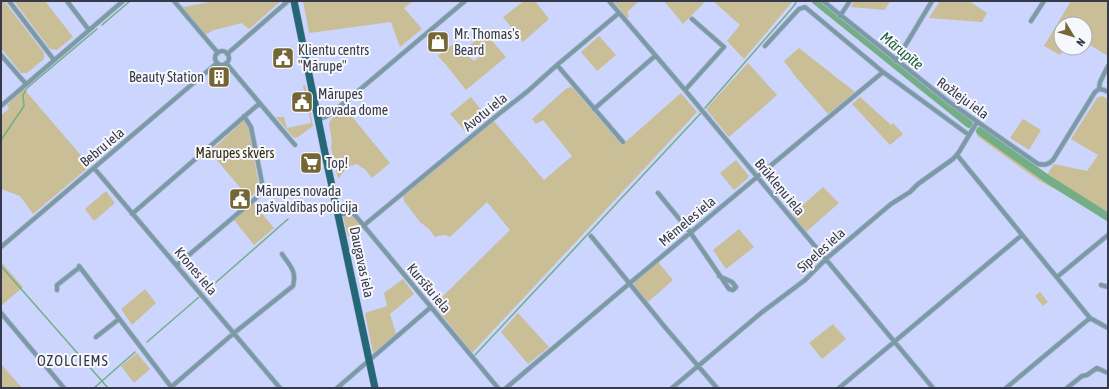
<svg xmlns="http://www.w3.org/2000/svg" width="1109" height="389" viewBox="0 0 1109 389" font-family="'Asap Condensed',sans-serif">
<rect width="100%" height="100%" fill="#ccd5fe"/>
<path fill="#c9be96" d="M1,1H4L44,53V59L27,73H21L1,48Z
M14,1H45L73,37L57,50L50,49Z
M215,1H281L249,29L244,25L242,23L214,30L205,35L180,4L184,7Z
M303,1H413L404,8L422,29L400,47L391,22L309,33Z
M524,1H535L549,19L523,42L503,17Z
M613,1H639L627,12L629,16L626,19L620,11L621,10Z
M664,1H706L683,24Z
M713,1H793L744,59L727,41L740,25Z
M854,1H890L885,10L851,7Z
M940,1H969L987,13L982,22L929,18Z
M1071,1H1108V56L1085,42V24H1061V48H1065L1060,55L1044,46Z
M485,33L506,57L466,90L447,66L438,56L457,41L470,55L469,57L474,61L479,57L470,45Z
M599,36L616,55L597,71L581,52Z
M799,48L855,92L828,114L795,76L784,61Z
M748,63L777,95L729,137L706,109Z
M305,85L313,126L298,137L294,138L276,117H284L287,128L311,123L303,86Z
M572,87L622,145L681,93L697,112L472,353L434,305L510,230L487,202L450,237C445,234 441,235 435,237L429,229L420,222L404,201L403,195L493,120L544,180L572,156L543,120L536,124L532,119L567,88Z
M24,89L90,166L33,214L20,196L1,189V115L9,109L7,105Z
M1102,96L1108,99V212L1101,208L1108,213V221L1101,216L1095,213L1070,197L1038,180L977,136V127H980L1047,175L1054,164L1087,171L1098,155L1071,139L1097,98Z
M471,97L486,116L467,133L450,114Z
M860,97L891,125L893,123L903,134L890,145L852,104Z
M345,108L390,163L372,178L364,168H362L357,164C345,166 345,171 338,179L331,147L332,141L329,124C331,117 339,113 345,108Z
M1023,119L1041,130L1029,150L1010,138Z
M244,120L247,121L248,123L259,187L258,191L249,198L210,152Z
M736,160L748,175V178L734,190L720,173Z
M823,187L839,203L806,232L794,218L793,214Z
M106,191L115,203L94,221L85,209Z
M253,203L274,228L254,245L234,220Z
M349,215C354,216 359,221 360,226L348,236L343,217Z
M739,229L754,247L726,269L713,250Z
M1,262L23,287L2,305L1,303Z
M658,262L673,280L648,302L634,285V281Z
M403,279L414,294L390,314L396,334L373,353L365,313L387,306L384,293Z
M145,289L156,303L132,325L121,309Z
M1040,292L1048,302L1043,306L1035,296Z
M518,313L549,347L528,364L501,332Z
M833,324L846,339L822,359L809,343Z
M137,353L150,369L134,383L121,366Z
M1,364L22,388H1Z"/>
<g fill="none" stroke-linecap="round" stroke-linejoin="round">
<path stroke="#73ae87" stroke-width="1.5" d="M102,25L130,1
M705,108L793,7L797,1
M1,140L24,106L23,95L27,88L97,29
M1,266L108,388
M205,292L288,219
M147,342L199,297
M475,355L701,113
M94,388L135,352"/>
<path stroke="#73ae87" stroke-width="8" d="M816,1L969,124
M980,131L1049,180L1108,217"/>
<g stroke="#abb3d6" stroke-width="5.5">
<path id="street" d="M9,1L54,60
M67,1L89,30
M174,1L218,53
M609,1L685,90L933,388
M823,1L949,102L1038,164C1045,165 1048,165 1053,160L1095,92L1099,89L1100,82L1108,66
M840,16L850,1
M1031,21L1044,1
M765,46L799,9L805,7L883,72L969,135
M215 58a7 7 0 1 1 14 0a7 7 0 1 1-14 0Z
M227,54L288,1
M1,55L26,84
M896,61L932,1
M226,63L295,145
M557,65L623,142
M1099,89L1104,90L1108,92
M685,90L724,47L692,19
M1,106L123,1
M594,109L655,56
M318,119L325,117L332,113L465,1
M957,155L1090,318L1108,328
M94,168L280,388
M658,193L690,232L729,289L733,290L736,287L732,282L719,276
M132,214L260,103
M338,215L349,213L354,214L498,388
M363,226L500,113L528,91L557,65L619,13
M591,236L664,326L717,388
M1,247L217,63
M177,265L255,199L262,191L263,188L251,127L244,116
M79,266L172,388
M1057,277L1108,235
M1101,285L1108,287
M57,290V285L80,267
M1,313L64,388
M96,337L119,319
M170,388L234,333L293,286C297,271 290,266 282,254
M337,388L431,307
M506,388L630,283L883,72
M672,388L761,313L805,280L826,259L891,204L910,192L918,184L953,159L959,152L977,122
M839,388L1022,235
M1006,388L1090,318
M1067,388L1082,376L1087,375L1097,368L1108,373"/>
</g>
<g stroke="#abb3d6" stroke-width="8">
<path id="primary" d="M294,1L327,163L375,388"/>
</g>
<use href="#street" stroke="#7b9ba4" stroke-width="4"/>
<use href="#primary" stroke="#246877" stroke-width="7"/>
</g>
<defs>
<g id="shop-square" transform="scale(1.15)"><rect x="-9" y="-9" width="18" height="18" rx="4" fill="#756735" stroke="#f7f8fc"/><path d="M-5-2.5h2.3a2.7 3.5 0 0 1 5.4 0H5L5.5 6h-11ZM-1.5-2.5h3a1.5 2.3 0 0 0-3 0Z" fill="#fff"/></g>
<g id="civic-square" transform="scale(1.15)"><rect x="-9" y="-9" width="18" height="18" rx="4" fill="#756735" stroke="#f7f8fc"/><path d="M-.6-6.5H3V-4.5H.6V-3L4-1V1h2V6H-6V1h2V-1L-.6-3ZM-1.2 2.5V6h2.4V2.5Z" fill="#fff"/></g>
<g id="building-square" transform="scale(1.15)"><rect x="-9" y="-9" width="18" height="18" rx="4" fill="#756735" stroke="#f7f8fc"/><path d="M-4-6H4V6H1V3H-1V6H-4ZM-2.5-4.3h1.7v1.8h-1.7ZM.8-4.3h1.7v1.8H.8ZM-2.5-1h1.7V.8h-1.7ZM.8-1h1.7V.8H.8Z" fill="#fff"/></g>
<g id="supermarket-square" transform="scale(1.15)"><rect x="-9" y="-9" width="18" height="18" rx="4" fill="#756735" stroke="#f7f8fc"/><path d="M-6-5.5h2.5l.6 2H6L4.5 2H-2.5L-4.4-4H-6ZM-1.5 3.2a1.3 1.3 0 1 0 .1 0ZM3 3.2a1.3 1.3 0 1 0 .1 0Z" fill="#fff"/></g>
</defs>
<g fill-rule="evenodd">
<use href="#shop-square" x="438" y="42"/>
<use href="#civic-square" x="283" y="58"/>
<use href="#building-square" x="219" y="77"/>
<use href="#civic-square" x="302" y="102"/>
<use href="#supermarket-square" x="311" y="163"/>
<use href="#civic-square" x="240" y="199"/>
</g>
<g text-anchor="middle" stroke-width="4" stroke-linejoin="round" paint-order="stroke">
<g font-size="14" fill="#36394a" stroke="#f7f8fc" text-anchor="start">
<text x="454" y="39">Mr. Thomas's<tspan x="454" dy="16">Beard</tspan></text>
<text x="298" y="55">Klientu centrs<tspan x="298" dy="16">"Mārupe"</tspan></text>
<text x="204" y="82" text-anchor="end">Beauty Station</text>
<text x="318" y="99">Mārupes<tspan x="318" dy="16">novada dome</tspan></text>
<text x="326" y="168">Top!</text>
<text x="256" y="196">Mārupes novada<tspan x="256" dy="16">pašvaldības policija</tspan></text>
</g>
<g font-size="14" fill="#36394a" stroke="#f7f8fc">
<text transform="translate(963 98) rotate(36)" y="5">Rožleju iela</text>
<text transform="translate(485 112) rotate(-39)" y="5">Avotu iela</text>
<text transform="translate(102 147) rotate(-40)" y="5">Bebru iela</text>
<text transform="translate(780 187) rotate(50)" y="5">Brūkleņu iela</text>
<text transform="translate(687 221) rotate(-40)" y="5">Mēmeles iela</text>
<text transform="translate(821 250) rotate(-42)" y="5">Sīpeles iela</text>
<text transform="translate(362 262) rotate(78)" y="5">Daugavas iela</text>
<text transform="translate(196 271) rotate(50)" y="5">Krones iela</text>
<text transform="translate(429 288) rotate(50)" y="5">Kursīšu iela</text>
</g>
<g font-size="14" fill="#322a0e" stroke="#f7f8fc">
<text x="235" y="158">Mārupes skvērs</text>
</g>
<g font-size="15" font-style="italic" fill="#1c5e39" stroke="#f7f8fc">
<text transform="translate(902 51) rotate(39)" y="5">Mārupīte</text>
</g>
<g font-size="15" letter-spacing="1" fill="#36394a" stroke="#f7f8fc">
<text x="73" y="366">OZOLCIEMS</text>
</g>
</g>
<rect width="1109" height="389" fill="none" stroke="#36394a" stroke-width="4"/>
<g transform="translate(1073 36) rotate(128)"><circle r="19" fill="#f7f8fc" stroke="#aaacb5"/>
<path d="M0-3L7 15L0 10L-7 15Z" fill="#756735"/>
<text y="-6" font-size="11" font-weight="bold" text-anchor="middle" fill="#36394a">N</text>
</g>
</svg>
